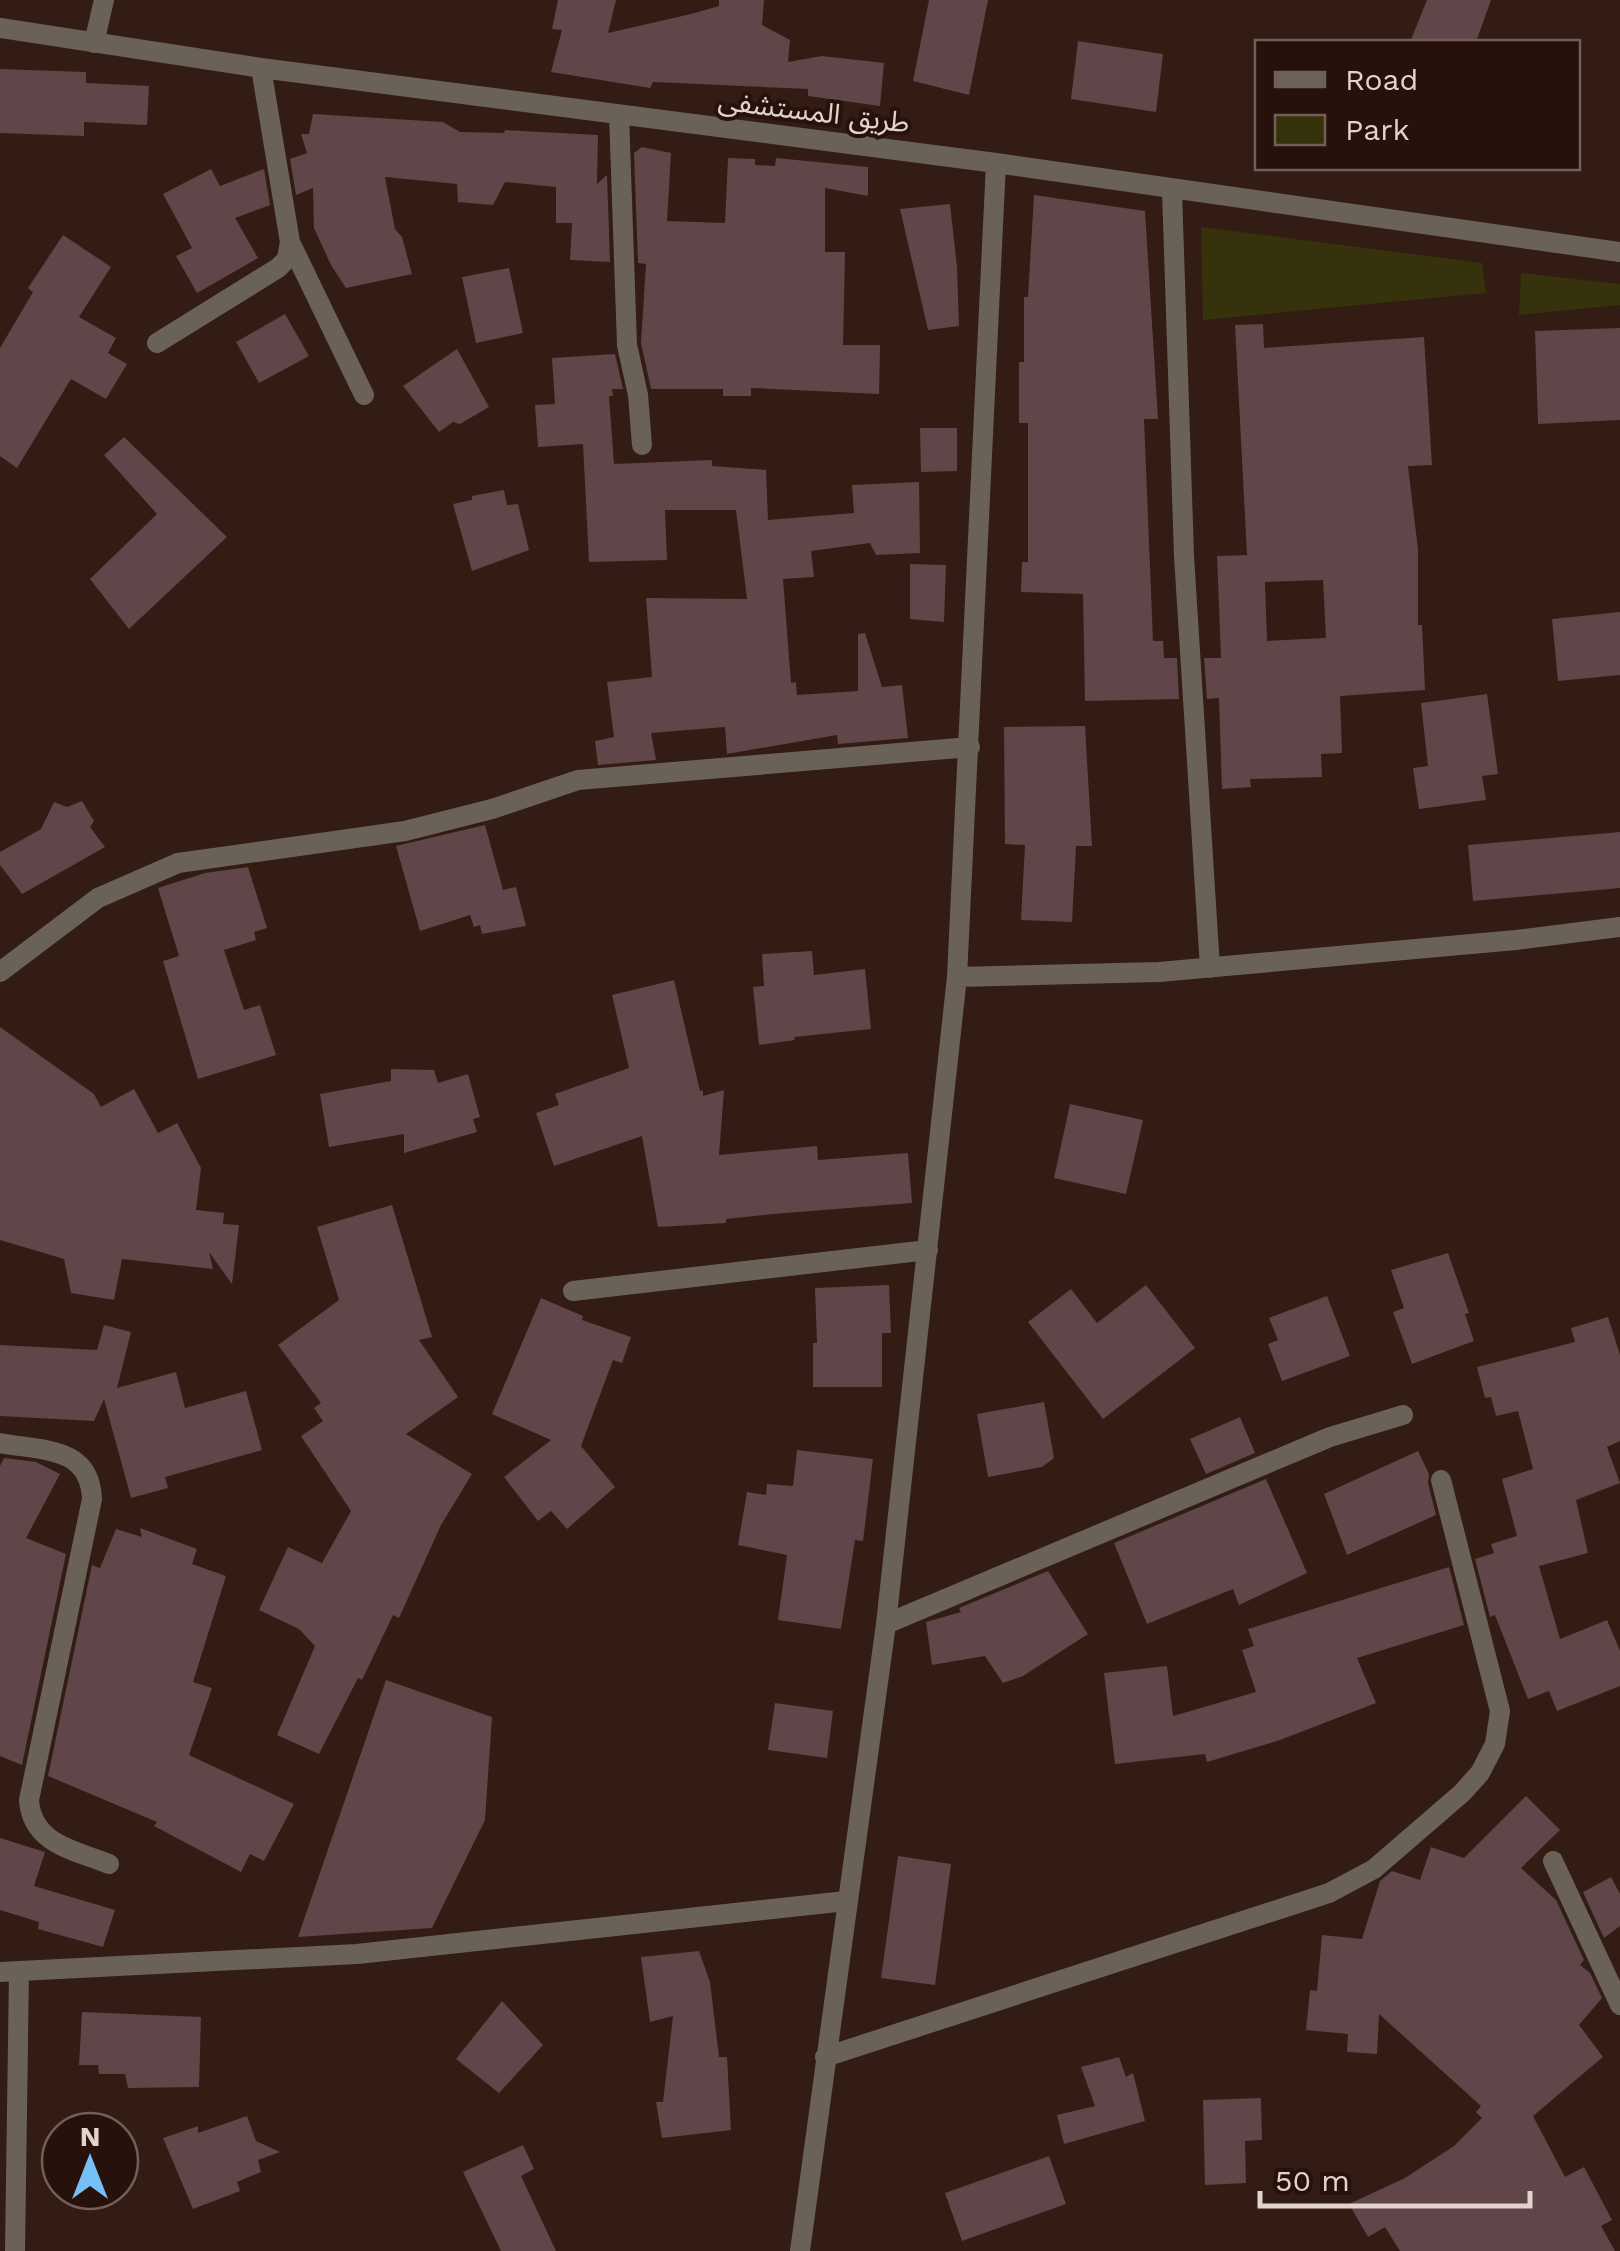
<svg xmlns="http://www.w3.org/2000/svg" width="1620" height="2251" viewBox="0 0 1620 2251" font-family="'Work Sans','Noto Sans Arabic',sans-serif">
<rect width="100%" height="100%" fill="#321c14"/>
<path fill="#36320b" d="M1201,227L1482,263L1486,293L1203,320Z
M1521,273L1620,284V305L1519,315Z"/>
<path fill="#604549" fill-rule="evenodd" d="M558,0H616L608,33L691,14L719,6V0H764L762,25L790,40L788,62L822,56L884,63L880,106L808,96V89L653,82L650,88L551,72L562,30L552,29Z
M929,0H988L969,95L913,81Z
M1427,0H1491L1476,42H1410Z
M1078,41L1163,54L1156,112L1071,99Z
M0,69L86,72V83L149,86L147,125L84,122V136L0,133Z
M313,114L443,122L460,132L504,133L505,130L598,135L597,184L607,175L610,262L570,260L572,223H556V187L505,182L493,205L458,202L457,184L385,177L395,229L402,237L412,274L346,288L331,265L314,228L313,188L296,195L290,159L307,153L301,134H309Z
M642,147L671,153L667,221L725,223L728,158L755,159V165L775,166L776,158L868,167V196L825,188V252H845L843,345H880L879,394L751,388V396H723V389H651L641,343L646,264L638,263L634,153Z
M211,169L220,186L264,169L270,205L235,218L258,258L197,293L176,256L192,248L163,194Z
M1034,195L1145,211L1158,419H1144L1153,641H1163L1164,658H1177L1179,699L1085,701L1083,594L1021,592L1022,562H1028V423H1019V362H1024V297H1028Z
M950,204L957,267L959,326L928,330L900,209Z
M63,235L111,267L79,317L116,338L108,353L127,364L106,399L71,379L17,468L0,456V348L33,292L28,288Z
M509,268L523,333L476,343L462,277Z
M285,314L309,356L259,383L236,342Z
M1263,324L1264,348L1424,337L1432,465L1408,466L1418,549V625H1422L1425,690L1340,696L1342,753L1321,754L1322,777L1250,779L1251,787L1222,789L1219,698L1207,699L1204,658H1221L1217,556L1247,555L1235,325ZM1323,580L1326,638L1267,641L1265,582Z
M1620,328V420L1538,424L1535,331Z
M457,349L489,407L460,424L453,422L439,432L403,386Z
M615,354L623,389H612L613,396H609L614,464L712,460V466L766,470L768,520L854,513L852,485L919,482L920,553L876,555L870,543L811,551L814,577L783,579L791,683L796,682L797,695L858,691V634L865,633L882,687L902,685L908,738L838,744L837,735L727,754L725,727L651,733L656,760L598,765L595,741L614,737L607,682L652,677L646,598L747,599L736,510H665L667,560L589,562L583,444L538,447L535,405L555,404L552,358Z
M920,428H957V471L921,472Z
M124,437L227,537L129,629L90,579L157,514L104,455Z
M504,490L507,505L518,504L529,550L472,571L453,504L472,500V496Z
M910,564L946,565L944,622L910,619Z
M1620,612V675L1558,681L1552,619Z
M1487,694L1498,774L1482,776L1486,800L1419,809L1413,768L1428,766L1421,703Z
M1085,726L1092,846H1076L1072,922L1021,920L1025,845L1005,844L1004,727Z
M82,801L94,821L90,827L105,847L22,894L0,865V852L41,829L54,802L67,807Z
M485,825L503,890L516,887L526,926L482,934L480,925L474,927L470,915L420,931L396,846Z
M1620,832V888L1473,901L1468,845Z
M248,867L267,928L254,932L256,940L224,950L244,1010L260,1005L276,1055L198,1079L163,961L179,956L158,888L205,873Z
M812,951L814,975L865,969L871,1029L794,1037L795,1040L759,1045L753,987L764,986L762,954Z
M674,980L700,1091L703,1090V1096L724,1090L719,1155L817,1146L818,1160L908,1153L912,1203L773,1214L726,1219V1223L658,1227L642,1136L554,1166L536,1113L559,1105L555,1094L629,1068L612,995Z
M0,1027L94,1094L101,1107L134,1089L158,1133L177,1123L201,1168L196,1210L224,1213L223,1224L239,1225L232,1284L209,1252L213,1269L122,1259L114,1300L71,1293L64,1259L0,1240Z
M391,1069L434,1070L438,1083L468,1074L480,1117L473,1119L477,1132L404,1153V1134L329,1147L320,1094L391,1081Z
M1070,1104L1143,1120L1126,1194L1054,1178Z
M392,1205L432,1337L419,1340L458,1397L406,1434L472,1474L441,1525L399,1618L393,1615L362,1680L358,1678L319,1754L277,1735L315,1646L299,1629L259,1610L288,1547L322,1563L351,1511L301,1436L323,1421L314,1408L321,1403L278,1345L339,1300L317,1227Z
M1448,1253L1469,1313L1465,1314L1474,1341L1412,1364L1393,1312L1404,1308L1391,1270Z
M889,1285L891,1333H882V1387H813V1343H817L815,1288Z
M1146,1285L1195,1348L1103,1419L1028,1322L1071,1289L1097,1323Z
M1327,1296L1350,1356L1282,1381L1268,1344L1278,1340L1269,1318Z
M541,1298L583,1316L582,1320L631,1337L622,1363L613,1360L581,1446L615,1487L567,1529L551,1511L538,1521L504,1477L551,1440L492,1414Z
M1608,1317L1620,1355V1441L1607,1447L1620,1483L1576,1500L1588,1553L1539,1566L1560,1639L1607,1620L1620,1651V1686L1557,1711L1549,1691L1528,1699L1495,1615L1490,1617L1475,1559L1494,1553L1491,1544L1517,1536L1502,1479L1533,1469L1518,1411L1496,1416L1491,1397L1485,1398L1477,1367L1575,1342L1571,1328Z
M104,1325L131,1332L117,1388L176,1372L185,1408L246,1391L262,1450L165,1477L168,1488L131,1498L104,1399L94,1421L0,1416V1345L97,1350Z
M1044,1402L1054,1458L1042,1467L988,1477L977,1414Z
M1240,1417L1255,1453L1206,1474L1190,1439Z
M797,1450L873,1459L863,1541L855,1540L841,1629L778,1620L787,1555L738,1545L747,1492L766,1495L767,1484L793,1486Z
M1418,1451L1429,1474L1428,1483L1436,1515L1347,1555L1324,1494Z
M4,1458L36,1462L60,1474L26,1538L66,1554L22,1765L0,1756V1466Z
M1266,1479L1307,1573L1239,1605L1233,1589L1147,1624L1114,1543Z
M140,1528L197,1549L192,1564L226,1576L193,1682L212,1688L189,1755L294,1804L264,1861L250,1854L241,1872L154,1826L157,1822L48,1776L92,1565L100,1568L116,1529L142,1537Z
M1449,1567L1464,1625L1357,1658L1376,1703L1280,1740L1207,1762L1205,1754L1115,1764L1104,1673L1167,1666L1173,1716L1256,1692L1242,1650L1254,1646L1248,1629Z
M1048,1571L1088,1634L1023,1676L1003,1683L985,1656L932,1665L926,1622L961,1612L959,1608Z
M386,1680L492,1717L485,1820L432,1928L298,1937Z
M775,1703L833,1711L827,1758L768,1750Z
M1526,1796L1560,1830L1521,1868L1556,1900L1584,1960L1580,1965L1590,1973L1602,1998L1579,2025L1603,2057L1533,2116L1565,2177L1584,2167L1612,2220L1601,2226L1615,2251H1400L1385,2227L1368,2237L1349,2204L1405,2178L1454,2146L1482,2118L1476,2112L1481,2106L1379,2014L1377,2054L1347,2052L1348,2034L1306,2030L1310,1990L1317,1991L1322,1935L1362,1939L1380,1881L1392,1871L1420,1880L1431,1847L1464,1858Z
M0,1838L45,1852L34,1886L115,1910L103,1947L38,1929L39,1922L0,1910Z
M898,1856L951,1864L935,1985L881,1978Z
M1611,1877L1620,1894V1926L1604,1938L1583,1892Z
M699,1951L710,1982L719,2057H727L731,2130L662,2138L656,2102H663L673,2016L650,2022L641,1957Z
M502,2001L543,2045L499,2093L456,2059Z
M82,2012L201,2017L199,2087L128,2088L125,2074H99L98,2065H79Z
M1119,2057L1126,2077L1133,2073L1145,2121L1064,2144L1057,2115L1095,2106L1081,2067Z
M1261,2098L1262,2140L1245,2141L1246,2183L1205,2185L1203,2100Z
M247,2116L256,2141L280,2152L258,2160L261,2172L237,2182L240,2191L193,2209L163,2138L198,2126V2133Z
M523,2145L534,2169L521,2176L556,2251H501L463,2172Z
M1049,2156L1066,2204L962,2241L945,2193Z"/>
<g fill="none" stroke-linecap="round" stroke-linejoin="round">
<path stroke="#6a6259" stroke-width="20" d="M94,43L104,0"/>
<path stroke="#6a6259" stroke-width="20" d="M0,28L261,68L996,163L1620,252
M619,114L627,345L638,395L642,445
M1172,191L1184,556L1210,968
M290,242L364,395
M157,343L278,268L287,259L290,242L261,68
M0,972L98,898L178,863L405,831L492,809L578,780L970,747
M957,977L1159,972L1516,940L1620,927
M573,1291L928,1250
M0,1443C42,1451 90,1446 92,1499L29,1800C32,1844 74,1850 109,1864
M886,1624L1330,1437L1403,1415
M1553,1861L1620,2005
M0,1972L357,1954L846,1901
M825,2057L1329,1893L1374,1869L1462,1793L1480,1773L1495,1744L1500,1711L1441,1480
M15,2251L19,1971
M800,2251L886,1624L957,977L996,163"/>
</g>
<g text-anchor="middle" stroke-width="8" stroke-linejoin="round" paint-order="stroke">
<g font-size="28" fill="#e3d3ce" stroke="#27120b">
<text transform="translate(814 111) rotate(7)" y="10">طريق المستشفى</text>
</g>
</g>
<rect x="1255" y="40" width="325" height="130" fill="#27120b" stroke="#725f59" stroke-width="2.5"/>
<rect x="1275" y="72" width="50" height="15" fill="#6a6259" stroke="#725f59" stroke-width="2.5"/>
<text x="1345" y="90" font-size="30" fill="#e3d3ce">Road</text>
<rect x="1275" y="115" width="50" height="30" fill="#36320b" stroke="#725f59" stroke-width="2.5"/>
<text x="1345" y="140" font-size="30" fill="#e3d3ce">Park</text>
<g transform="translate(90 2161)"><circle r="48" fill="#27120b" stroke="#725f59" stroke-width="2.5"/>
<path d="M0-8L18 38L0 25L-18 38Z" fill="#76c0f7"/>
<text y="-15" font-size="28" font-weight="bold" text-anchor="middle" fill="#e3d3ce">N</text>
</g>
<path d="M1260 2191v15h270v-15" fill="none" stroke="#e3d3ce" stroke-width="5"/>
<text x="1275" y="2191" font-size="30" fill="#e3d3ce" stroke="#27120b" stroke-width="8" paint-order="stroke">50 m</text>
</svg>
